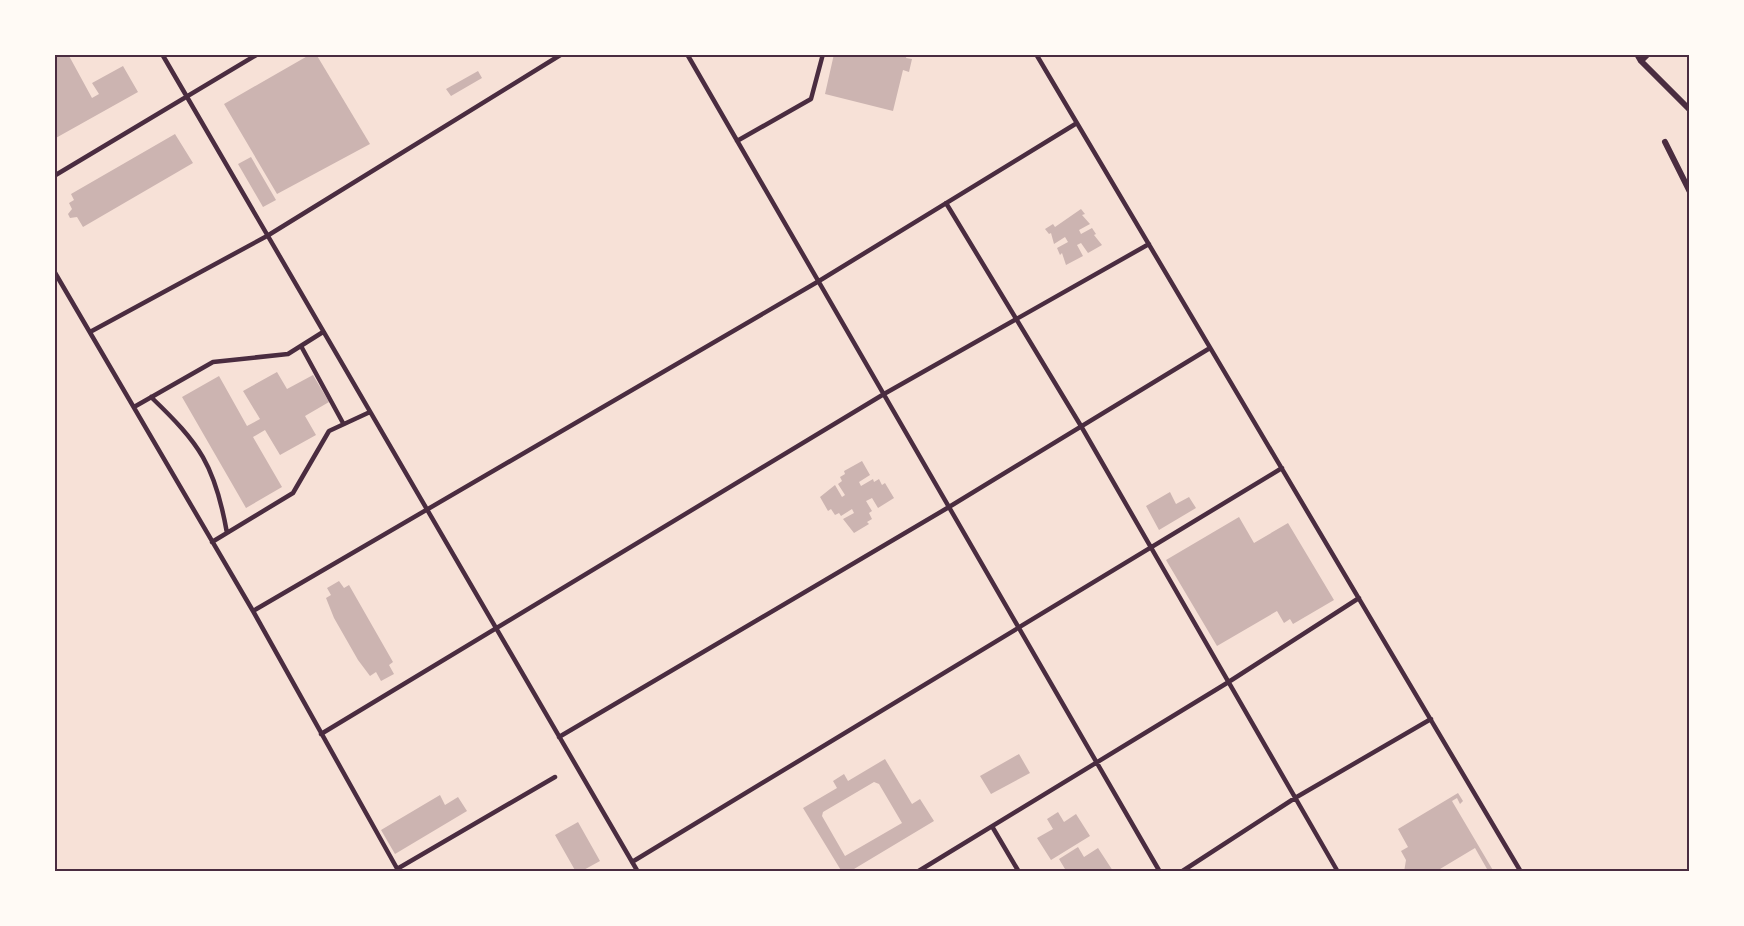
<svg xmlns="http://www.w3.org/2000/svg" width="1744" height="926" viewBox="0 0 1744 926" font-family="'Fira Sans Condensed',sans-serif">
<rect width="100%" height="100%" fill="#f7e1d7"/>
<path fill="#ccb4b1" fill-rule="evenodd" d="M58,54H68L92,98L99,94L92,83L123,66L138,92L54,139V56Z
M311,54H316L370,144L277,194L224,104Z
M834,54H907L906,58L912,59L909,72L903,70L893,111L825,94Z
M478,71L482,78L451,96L446,89Z
M175,134L193,163L83,227L77,217L70,218L68,214L72,209L69,203L74,200L71,194Z
M251,157L276,200L263,207L238,164Z
M1081,209L1085,214L1082,215L1090,224L1079,230L1081,234L1092,228L1096,234L1094,235L1102,245L1088,253L1081,243L1077,245L1083,256L1066,265L1062,253L1060,255L1057,248L1068,242L1065,237L1054,244L1051,233L1049,234L1045,229L1053,224L1055,227Z
M277,372L287,389L313,375L329,402L305,416L316,435L280,455L265,430L253,437L282,487L246,508L182,397L219,376L247,426L260,419L243,391Z
M862,461L870,475L859,482L861,486L873,479L874,482L879,479L882,485L885,483L894,498L878,508L872,498L866,501L872,511L869,513L872,519L867,522L869,524L854,533L843,519L854,513L852,509L841,516L839,513L835,515L831,509L828,511L820,497L835,485L842,497L845,495L838,484L842,481L840,477L845,474L844,471Z
M1170,492L1176,504L1189,497L1196,508L1159,530L1146,506Z
M1239,517L1254,543L1288,523L1334,600L1293,624L1290,619L1284,623L1277,611L1217,646L1166,560Z
M339,581L344,588L349,585L393,662L389,665L394,674L381,681L376,672L370,676L358,660L334,618L326,598L331,595L327,588Z
M1019,754L1030,773L991,794L980,776Z
M885,759L912,804L920,799L934,821L849,872H842L803,808L837,788L833,781L844,774L848,781ZM874,782L879,784L902,823L845,856L822,816L823,812Z
M1458,793L1463,801L1460,804L1457,798L1452,801L1494,872H1482L1487,869L1475,848L1435,872H1404L1406,860L1401,851L1408,847L1398,829Z
M440,795L445,805L458,797L467,811L395,854L381,830Z
M1058,812L1064,822L1076,814L1090,836L1051,860L1037,838L1053,829L1047,819Z
M578,822L600,861L580,872H576L555,835Z
M1078,847L1084,857L1098,848L1113,871L1060,872L1065,869L1059,859Z"/>
<g fill="none" stroke-linecap="round" stroke-linejoin="round">
<path stroke="#4a2c40" stroke-width="4.5" d="M162,54L638,872
M687,54L1160,872
M1036,54L1521,872
M737,141L811,99L823,54
M54,176L258,54
M946,203L1081,426L1338,872
M54,271L253,611L399,872
M90,332L267,236L562,54
M301,346L343,423
M151,397C200,444 215,465 227,533
M134,407L213,362L288,354L323,332
M212,542L293,493L329,431L370,412
M253,611L819,281L1077,123
M321,734L884,394L1149,244
M559,737L949,507L1210,348
M993,828L1019,872
M632,862L1282,468
M397,869L555,777
M917,872L1227,683L1359,598
M1181,872L1295,798L1431,719"/>
<path stroke="#4a2c40" stroke-width="6" d="M1637,54L1641,61L1690,110
M1641,61L1648,54
M1665,142L1690,192"/>
</g>
<rect width="1744" height="926" fill="none" stroke="#fffaf5" stroke-width="111"/>
<rect x="56" y="56" width="1632" height="814" fill="none" stroke="#4a2c40" stroke-width="2"/>
</svg>
